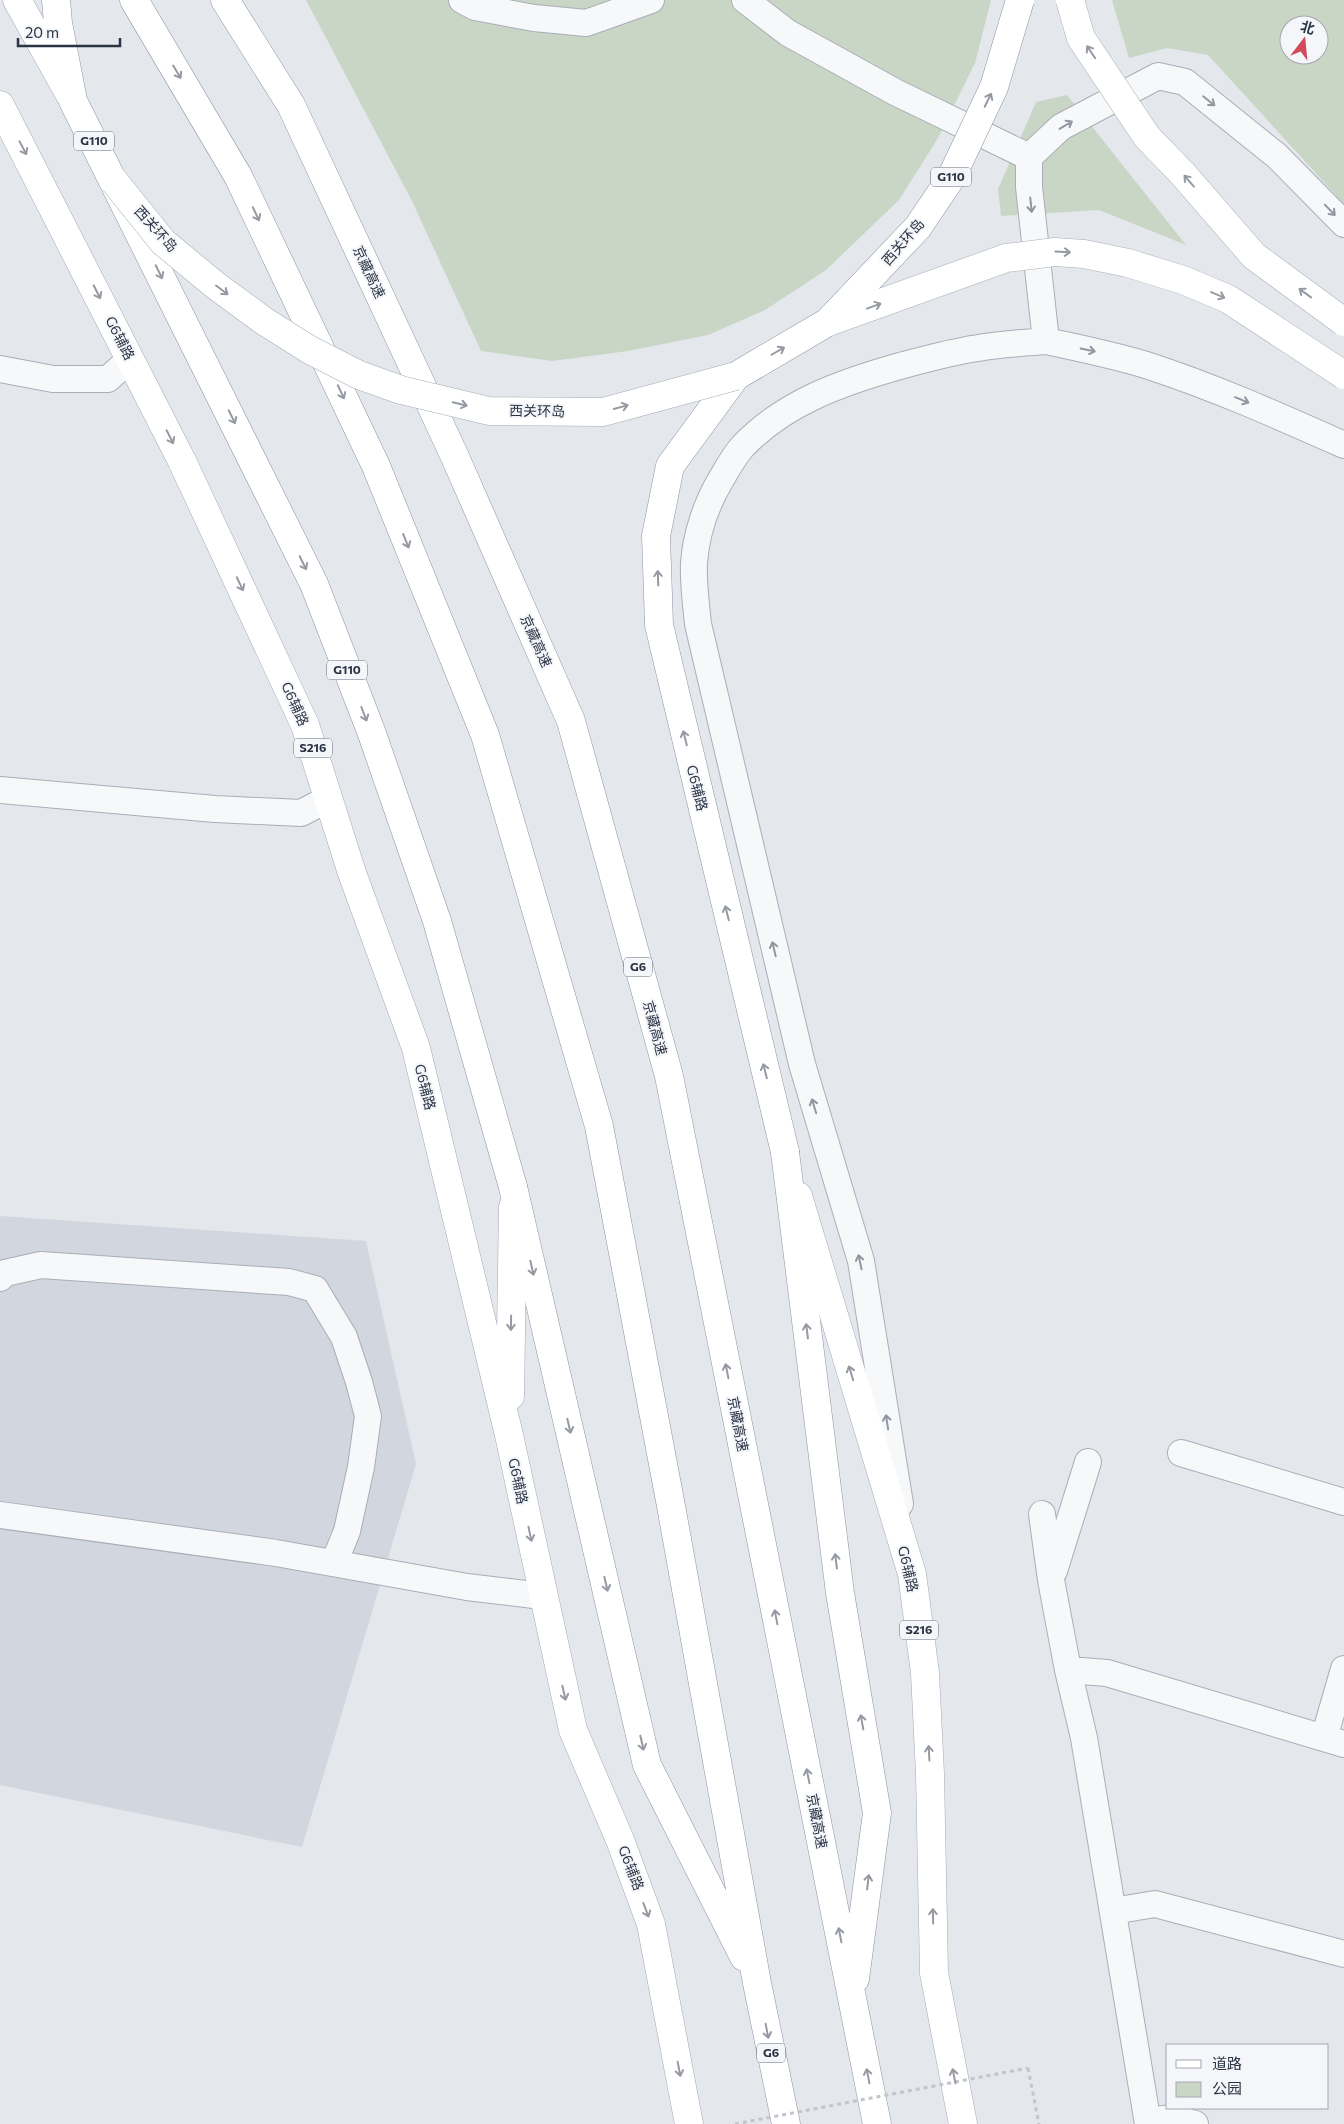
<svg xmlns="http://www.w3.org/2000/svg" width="1344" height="2124" viewBox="0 0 1344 2124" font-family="Commissioner,'Noto Sans SC',sans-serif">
<rect width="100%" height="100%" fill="#e4e7ec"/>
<path fill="#d2d6de" d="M0,1216L366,1241L416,1464L302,1847L0,1785Z"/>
<path fill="#c9d6c5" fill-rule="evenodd" d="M306,0H991L975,63L938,138L899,200L826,270L765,310L708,335L628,351L552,361L481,351L412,201Z
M1112,0H1344V204L1208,55L1167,48L1129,58ZM1289,25H1319V55H1289Z
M1067,95L1186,245L1099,210L1001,216L998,189L1036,102Z"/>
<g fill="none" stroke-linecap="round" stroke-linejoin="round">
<g stroke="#a9aeb7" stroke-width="28">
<path id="minor" d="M462,0L475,7L534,18L586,23L651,0
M745,0L788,33L895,92L1029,157
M1344,224L1277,156L1185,82L1158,76L1061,127L1029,157V187L1046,341C1079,348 1113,355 1146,365C1214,387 1279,416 1344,445
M0,369L53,379H108L130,359
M0,790L215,809L301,813L328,799
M0,1278L5,1273L41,1265L289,1282L315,1289L344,1337L359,1382L368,1416L361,1467L347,1531L334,1563
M1181,1453L1344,1502
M900,1504L861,1261L802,1064L698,624C696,604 693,583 694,563C696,535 706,505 720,481C727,469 734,456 743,446C785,402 843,382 900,366C926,359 951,352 978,348C1000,344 1023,343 1046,341
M1042,1514L1051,1580L1068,1670L1084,1738L1148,2124
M0,1515L276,1553L467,1587L542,1596
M1054,1571L1088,1462
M1068,1670L1107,1673L1344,1744
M1324,1738L1344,1669
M1113,1911L1155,1904L1344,1954
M1148,2123C1167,2116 1176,2118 1195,2124"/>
</g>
<g stroke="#a3abb8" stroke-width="29">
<path id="primary" d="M17,0L70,95
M0,105L182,461L305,725L352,873L416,1048L509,1435L573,1730L620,1840L651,1924L689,2124
M798,1196L912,1574L925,1673L930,1774L934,1973L963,2124
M510,1396L513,1207"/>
</g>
<g stroke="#8b94a3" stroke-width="29">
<path id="trunk" d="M56,0L58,23L73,101L314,584L371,731L437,921L513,1187
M785,1152L659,625L656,536L670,466L736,376L828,322"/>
</g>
<g stroke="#8b94a3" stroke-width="29">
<path id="motorway" d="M134,0L238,176L376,466L485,735L599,1126L671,1506L757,1983L786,2124
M225,0L291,105L455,457L571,721L669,1076L877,2124
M785,1152L840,1593L877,1813L855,1979
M513,1187L647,1765L744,1957"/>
</g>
<path stroke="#c2c5cb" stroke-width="3" stroke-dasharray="4 4" stroke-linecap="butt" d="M1028,2068L1039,2124"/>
<use href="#minor" stroke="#f7f8fa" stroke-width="26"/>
<use href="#primary" stroke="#fff" stroke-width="28"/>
<use href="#trunk" stroke="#fff" stroke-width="28"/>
<use href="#motorway" stroke="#fff" stroke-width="28"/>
<g stroke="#a9aeb7" stroke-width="29" stroke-linecap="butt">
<path id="secondary-bridge" d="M1070,0L1081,38L1147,137L1182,173L1254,256L1344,322
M828,322L1006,258L1055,252L1084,254L1128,263L1183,280L1228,299L1344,375"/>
</g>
<g stroke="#a3abb8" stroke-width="29" stroke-linecap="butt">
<path id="primary-bridge" d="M114,181L163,242L215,285L264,321L310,350L359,375L401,390L489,411L603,412L736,376"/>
</g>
<g stroke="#8b94a3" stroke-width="29" stroke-linecap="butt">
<path id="trunk-bridge" d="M828,322L918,227L951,178L994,87L1020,0"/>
</g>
<path stroke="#c2c5cb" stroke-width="3" stroke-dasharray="4 4" stroke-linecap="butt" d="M735,2124L1028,2068"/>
<use href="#secondary-bridge" stroke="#fff" stroke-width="28"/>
<use href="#primary-bridge" stroke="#fff" stroke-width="28"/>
<use href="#trunk-bridge" stroke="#fff" stroke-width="28"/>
</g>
<defs><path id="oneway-shaft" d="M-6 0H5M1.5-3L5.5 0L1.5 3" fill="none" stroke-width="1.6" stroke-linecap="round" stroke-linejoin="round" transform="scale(1.25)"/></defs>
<g stroke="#959aa2">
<use href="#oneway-shaft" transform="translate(1091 52) rotate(-124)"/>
<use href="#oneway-shaft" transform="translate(177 72) rotate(59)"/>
<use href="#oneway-shaft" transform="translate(988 100) rotate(-64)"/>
<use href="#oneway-shaft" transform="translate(23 148) rotate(62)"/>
<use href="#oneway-shaft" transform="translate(1189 181) rotate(-131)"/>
<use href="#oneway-shaft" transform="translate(256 214) rotate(65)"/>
<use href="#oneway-shaft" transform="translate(1063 252) rotate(3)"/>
<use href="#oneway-shaft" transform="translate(159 272) rotate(64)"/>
<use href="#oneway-shaft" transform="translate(222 290) rotate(37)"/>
<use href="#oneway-shaft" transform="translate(97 292) rotate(63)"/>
<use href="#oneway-shaft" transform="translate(1305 293) rotate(-144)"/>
<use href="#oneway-shaft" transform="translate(1218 295) rotate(23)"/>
<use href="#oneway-shaft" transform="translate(874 306) rotate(-20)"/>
<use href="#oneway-shaft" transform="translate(778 351) rotate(-30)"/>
<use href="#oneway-shaft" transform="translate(341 392) rotate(65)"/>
<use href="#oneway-shaft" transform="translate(460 404) rotate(13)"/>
<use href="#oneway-shaft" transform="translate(621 407) rotate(-15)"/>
<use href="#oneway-shaft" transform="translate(232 417) rotate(64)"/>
<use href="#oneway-shaft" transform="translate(170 437) rotate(63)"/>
<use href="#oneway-shaft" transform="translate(406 541) rotate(68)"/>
<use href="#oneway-shaft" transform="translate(303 563) rotate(64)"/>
<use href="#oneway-shaft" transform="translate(658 578) rotate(-92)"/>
<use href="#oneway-shaft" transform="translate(240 584) rotate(65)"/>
<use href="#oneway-shaft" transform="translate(364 714) rotate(69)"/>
<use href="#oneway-shaft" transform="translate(685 738) rotate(-104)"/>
<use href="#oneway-shaft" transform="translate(727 913) rotate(-104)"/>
<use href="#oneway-shaft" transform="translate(765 1071) rotate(-104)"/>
<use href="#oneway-shaft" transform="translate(532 1268) rotate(77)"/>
<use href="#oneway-shaft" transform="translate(511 1323) rotate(91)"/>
<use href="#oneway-shaft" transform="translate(807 1331) rotate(-97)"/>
<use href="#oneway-shaft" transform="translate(727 1371) rotate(-101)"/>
<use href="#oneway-shaft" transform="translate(851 1373) rotate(-107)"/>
<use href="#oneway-shaft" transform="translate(569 1426) rotate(77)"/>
<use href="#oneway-shaft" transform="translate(530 1534) rotate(78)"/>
<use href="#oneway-shaft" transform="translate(836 1561) rotate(-97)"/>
<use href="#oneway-shaft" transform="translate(606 1584) rotate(77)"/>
<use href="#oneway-shaft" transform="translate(776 1617) rotate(-101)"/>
<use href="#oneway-shaft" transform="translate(564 1693) rotate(77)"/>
<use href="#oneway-shaft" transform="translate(862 1722) rotate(-100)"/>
<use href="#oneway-shaft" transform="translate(642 1743) rotate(77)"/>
<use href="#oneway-shaft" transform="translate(929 1753) rotate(-93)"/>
<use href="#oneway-shaft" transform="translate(808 1776) rotate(-101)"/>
<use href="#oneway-shaft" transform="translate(868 1882) rotate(-83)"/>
<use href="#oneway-shaft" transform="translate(646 1910) rotate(69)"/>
<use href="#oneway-shaft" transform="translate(933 1916) rotate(-91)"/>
<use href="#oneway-shaft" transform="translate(840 1935) rotate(-101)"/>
<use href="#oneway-shaft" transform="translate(767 2031) rotate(79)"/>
<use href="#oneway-shaft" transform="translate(679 2069) rotate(79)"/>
<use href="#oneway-shaft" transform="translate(868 2076) rotate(-101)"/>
<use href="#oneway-shaft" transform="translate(954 2076) rotate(-101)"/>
</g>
<g stroke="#9196a0">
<use href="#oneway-shaft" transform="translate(1209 101) rotate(39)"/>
<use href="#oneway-shaft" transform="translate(1066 125) rotate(-31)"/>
<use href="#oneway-shaft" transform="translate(1031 205) rotate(84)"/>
<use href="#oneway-shaft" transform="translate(1330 210) rotate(46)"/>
<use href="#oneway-shaft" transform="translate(1088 350) rotate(12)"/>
<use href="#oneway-shaft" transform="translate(1242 400) rotate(22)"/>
<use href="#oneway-shaft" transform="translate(774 949) rotate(-103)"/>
<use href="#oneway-shaft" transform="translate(814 1106) rotate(-107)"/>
<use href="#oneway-shaft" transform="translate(860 1262) rotate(-102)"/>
<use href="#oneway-shaft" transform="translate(887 1422) rotate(-99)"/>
</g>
<g text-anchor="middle" stroke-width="4" stroke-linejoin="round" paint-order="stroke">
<g fill="#f4f6f9" stroke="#676e7b" stroke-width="1">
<rect x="74" y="131.5" width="40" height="19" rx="4"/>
<rect x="931" y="167.5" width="40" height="19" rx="4"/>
<rect x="327" y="660.5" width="40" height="19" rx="4"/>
<rect x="294" y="738.5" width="38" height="19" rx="4"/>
<rect x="624" y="957.5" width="28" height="19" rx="4"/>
<rect x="900" y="1620.5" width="38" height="19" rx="4"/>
<rect x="757" y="2043.5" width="28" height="19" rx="4"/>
</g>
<g font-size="12" font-weight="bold" fill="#2b3445">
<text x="94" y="145">G110</text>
<text x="951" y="181">G110</text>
<text x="347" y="674">G110</text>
<text x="313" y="752">S216</text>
<text x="638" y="971">G6</text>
<text x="919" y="1634">S216</text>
<text x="771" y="2057">G6</text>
</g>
<g font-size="14" fill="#2b3445" stroke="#f4f6f9">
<text transform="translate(156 229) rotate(48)" y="5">西关环岛</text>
<text transform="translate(903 242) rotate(-49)" y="5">西关环岛</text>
<text transform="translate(369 272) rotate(65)" y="5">京藏高速</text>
<text transform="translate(120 338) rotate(63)" y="5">G6辅路</text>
<text transform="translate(537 411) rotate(1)" y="5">西关环岛</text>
<text transform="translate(536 641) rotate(66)" y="5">京藏高速</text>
<text transform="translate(295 704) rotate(66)" y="5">G6辅路</text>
<text transform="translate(697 788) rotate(76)" y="5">G6辅路</text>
<text transform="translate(655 1028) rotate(75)" y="5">京藏高速</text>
<text transform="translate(425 1087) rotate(76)" y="5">G6辅路</text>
<text transform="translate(738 1424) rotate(79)" y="5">京藏高速</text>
<text transform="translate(518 1481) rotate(78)" y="5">G6辅路</text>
<text transform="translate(908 1569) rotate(77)" y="5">G6辅路</text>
<text transform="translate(817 1821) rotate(79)" y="5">京藏高速</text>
<text transform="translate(631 1868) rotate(69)" y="5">G6辅路</text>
</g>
</g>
<rect x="1166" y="2044" width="162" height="65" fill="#f4f6f9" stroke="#a4a8b1"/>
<rect x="1176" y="2060" width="25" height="8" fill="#ffffff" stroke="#a4a8b1"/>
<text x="1212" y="2069" font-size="15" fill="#2b3445">道路</text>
<rect x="1176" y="2082" width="25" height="15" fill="#c9d6c5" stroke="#a4a8b1"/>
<text x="1212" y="2094" font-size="15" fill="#2b3445">公园</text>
<g transform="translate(1304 40) rotate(16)"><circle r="24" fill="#f4f6f9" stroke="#a4a8b1"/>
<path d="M0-4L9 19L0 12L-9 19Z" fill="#d1495b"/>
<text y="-8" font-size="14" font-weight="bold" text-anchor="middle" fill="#2b3445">北</text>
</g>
<path d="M18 38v8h102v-8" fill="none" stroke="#2b3445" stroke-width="2.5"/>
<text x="25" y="38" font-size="15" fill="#2b3445" stroke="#f4f6f9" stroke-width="4" paint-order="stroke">20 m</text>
</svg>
